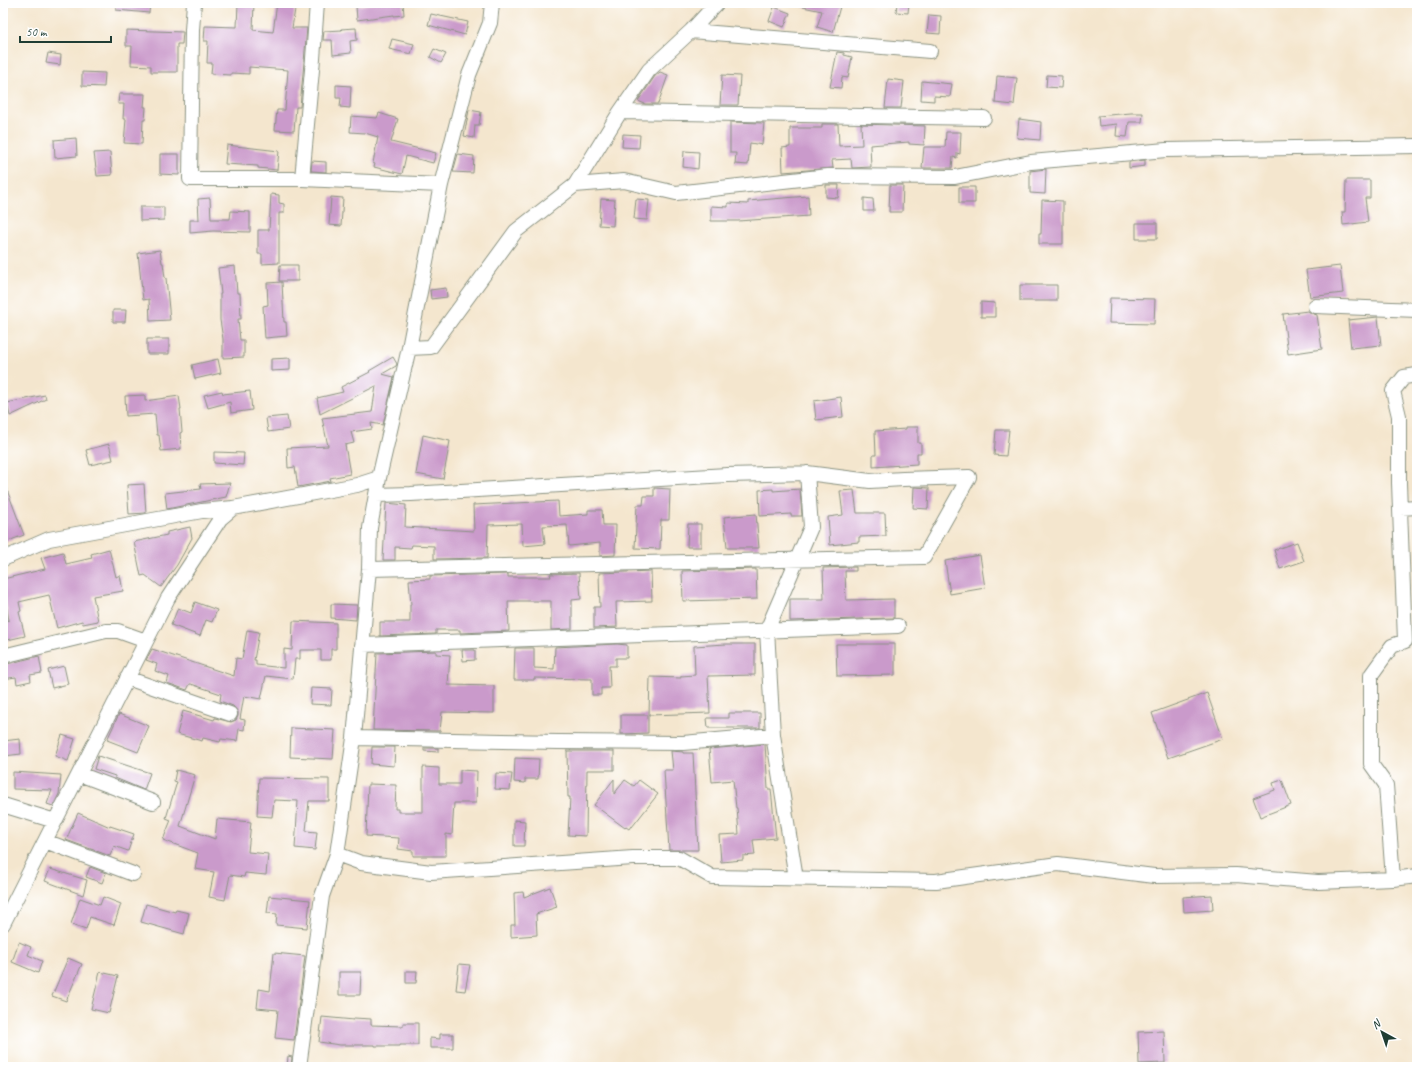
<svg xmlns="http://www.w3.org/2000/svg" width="1420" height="1070" viewBox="0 0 1420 1070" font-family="Caveat,sans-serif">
<rect width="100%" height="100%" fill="#fff"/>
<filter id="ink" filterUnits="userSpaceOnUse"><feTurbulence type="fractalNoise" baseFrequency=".025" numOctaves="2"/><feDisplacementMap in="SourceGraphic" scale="8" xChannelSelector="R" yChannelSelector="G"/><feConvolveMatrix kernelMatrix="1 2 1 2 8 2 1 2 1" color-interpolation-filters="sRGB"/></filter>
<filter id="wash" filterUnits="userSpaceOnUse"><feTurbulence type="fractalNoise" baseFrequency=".012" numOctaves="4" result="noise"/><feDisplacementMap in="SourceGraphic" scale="16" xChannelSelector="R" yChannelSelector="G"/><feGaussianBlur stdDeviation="0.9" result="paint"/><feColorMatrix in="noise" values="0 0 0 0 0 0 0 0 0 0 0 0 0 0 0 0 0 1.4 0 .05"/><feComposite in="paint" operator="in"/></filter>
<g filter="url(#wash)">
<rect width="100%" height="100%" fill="#f4e6ce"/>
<g id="blocks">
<path fill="#ca9acb" d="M116,3H150L149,13L116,10Z
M238,3H254L253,30L273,32L277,3H296L292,28H307L300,107H296L294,131L275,130L277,110H285L288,70L249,67V74L231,73V75L211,74L212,63H207L208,41H204L205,26L237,27Z
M378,3H403L404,15L394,16V15L357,20L356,6Z
M803,3H841L833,32L817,27L822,11L803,7Z
M897,3H909L908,13L896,12Z
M774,7L790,13L784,27L769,21Z
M431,14L468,22L465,35L428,25Z
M929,15L941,16L940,34L927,33Z
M356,28L357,40L350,41L351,53L333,55L332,40H323L324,31L342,30L341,29Z
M126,30L183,32L182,44H177V72H151V66L131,65L132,46H126Z
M392,39L414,44L411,54L389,49Z
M434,49L446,54L441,63L430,57Z
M837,52L844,53V55L852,57L848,78L842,77L841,88L830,87Z
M48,53L61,55L60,65L46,63Z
M82,72L105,73L104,87L82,86Z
M660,72L668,75L658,104H645L638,101L655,76Z
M722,75L740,76L738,105H720Z
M1047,75L1062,76L1061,88L1046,87Z
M997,76L1017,78L1014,105L995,103Z
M888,79L904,81L901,108H885Z
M922,81L952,84L950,97L934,96V101L921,100Z
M336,85L351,86L350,108L340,107L341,98H336Z
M119,94H145L144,107H146L145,120H143L142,144L124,143L126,119H123L124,104H118Z
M469,110L481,112L479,125H475L474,138L464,136Z
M379,113L398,119L391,142L436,153L433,163L406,156L402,174L374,167L375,164L373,163L378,137L365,133L350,132L351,116L377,118Z
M1131,113H1143L1142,122H1129L1127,137L1116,136L1117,124L1099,126L1098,116Z
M1019,119L1041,122L1040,140L1017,138Z
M730,122L764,123L762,145L750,143L748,165L735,164L736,153H730Z
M822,124H838L839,146L862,145L861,124L925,126L924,145L909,144V142L870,145L871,167L852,168L851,159L832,160L833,168L783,172L782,148L790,147V128H822Z
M946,132H961L960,154L957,153V158L953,157L952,168H922L924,147H945Z
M623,134L640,135L639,148L622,147Z
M76,138L77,156L55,158L54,140Z
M227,145L279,151L277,170L258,168V166L225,164Z
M684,151L699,152L698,169L683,167Z
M110,152L112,175L97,176L94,153Z
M160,154H179V175L160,174Z
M458,154L474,156L473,173L453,172Z
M1145,160V166L1129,168V162Z
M312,161L326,162V172L311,171Z
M1046,169L1045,194L1030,193V171Z
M1346,180H1370V198H1365L1368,222L1343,225L1342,212H1345Z
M826,185H839L838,198L826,197Z
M890,185H903L902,212H889Z
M959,187H975V203H959Z
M271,194L279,195V203L284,204V213H279V263L262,264V254H258V230H269Z
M808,196L809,216L738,221H711V206L728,207V203L748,204V201Z
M331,197L343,198L341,226L329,225Z
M210,198L211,219H230L231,211L250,212V232L213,231L190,233V220H199L198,199Z
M864,198L873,199L874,211H864Z
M601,199L615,200L613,226L599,225Z
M636,199L649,200L647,220L634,219Z
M1042,200L1063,201V244H1039V234H1041Z
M140,207H164V220L140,221Z
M1136,223H1157V239H1136Z
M160,250L162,263H163L165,278H166L170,320L150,321L149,299L143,300L138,253Z
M280,265H298V281H279Z
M235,266L237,293H240L241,319H238L240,340H244V357L223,358V339L220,320V294H221L218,268Z
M1340,266L1343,293L1310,297L1306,270Z
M282,282L284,322H286L287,336L265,338L263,306L268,305L267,283Z
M1020,285H1057V301H1020Z
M446,288L447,297L431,299L430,290Z
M1110,298L1155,299L1154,324L1109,323Z
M981,302L995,303V317H981Z
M113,310H126L125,322H113Z
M1308,311L1311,313L1317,315L1322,349L1288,354L1283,314Z
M1378,317L1381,345L1351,348L1348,320Z
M147,339H169V354H147Z
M393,357L397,364L396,366L382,374L394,377L383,425L371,423L372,429L351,432L354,443L345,445L350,474L330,478L331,481L298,487L295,467L288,468L287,448L328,446L322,418L372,412L376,386L320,414L317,398L343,392L341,387L370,372L369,371Z
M290,358V370L271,371V359Z
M218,359L221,373L195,379L192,365Z
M222,391L223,394L250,391L252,410L231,413L230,402L208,408L204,395Z
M45,395L46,399L10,416L7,403Z
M145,395V401L179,396L181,409H180L182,432L180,433L181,449L161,451L159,435H157L155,414L126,416L125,396Z
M841,397L843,417L816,420L814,401Z
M287,416L289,429L268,432L266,418Z
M906,427H918V443H921V453H917V464L873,467V455H876L875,431L906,429Z
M996,430H1009L1006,456L994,455Z
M423,435L450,441L443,479L416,474Z
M109,444L113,460L90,465L86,450Z
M214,452L244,453L243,465L214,463Z
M4,482L24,535L3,543V483Z
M230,483L226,497L167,509L165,493L201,489L200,484Z
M144,484L146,513L129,514L127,485Z
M914,487L929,488L928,509L913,508Z
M654,488L670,489L669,520H661L660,549L635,548L637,505H643L644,496H654Z
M773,489V491L800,489L802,516H791V514L760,516L759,490Z
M854,490L857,513H885L886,536L859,537V542L830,545L828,517L843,515L840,491Z
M558,501L559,516L588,514V510H602L603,525H616L615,555L600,556V543L569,546L567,525L543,526L545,544L523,546L522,524L488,525L487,558L434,559V546L412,545L411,548L395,547V560H383L386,503L406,505L405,527L474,531L473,505Z
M756,514L759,548H727L724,517Z
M688,524H701V547H687Z
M190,527L192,538L177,565L161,587L145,575L141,576L134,542L167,535V532Z
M1297,542L1304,561L1280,569L1274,550Z
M109,549L116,577L120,575L123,591L93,596L98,621L83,624L82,621L57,628L49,595L19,602L21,611L19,612L25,636L3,641V622L9,620L4,594H5L3,579L45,569L41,558L63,552L66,564L92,558L91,554Z
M980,555L985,588L950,594L945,561Z
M856,567V571H845L846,600L894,599V618L790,621V599H824L823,568Z
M756,569L757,599L683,601L682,571Z
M651,571L652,601L616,602L617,627L594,628V607H600L599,573Z
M579,573L581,599L572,600V629L551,630V601H508L509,631L460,633V630H436V634L380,636V622H410V605H411L409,580L430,579V576L508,574V577H551L550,574Z
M195,602L217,610L212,622L206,620L200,636L171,625L178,608L191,613Z
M331,604L357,605L356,620L331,618Z
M293,621L336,623V649H331V660H321V650H300V659H295L293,679L266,676L261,699L244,696L240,719L245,720L244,730L239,729L237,741L221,739L220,742L203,738L202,741L177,734L183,711L214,720L215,718L231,722L236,720L238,716V712L233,706L220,701L221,694L191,684H190L187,690L167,683L169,676L155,671L157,664L146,660L152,649L234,676L236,658L242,659L247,630L259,632L254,660H256V665L284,668V649L292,650Z
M617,644L627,645V658H616V666H609L610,688H601V695H592V679L534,678V680H514L515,648H534V668L554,669L555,647Z
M726,644H755V675L708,676L710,713L649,715L650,677L681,678V676L695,675L694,646Z
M836,644H895V675L837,676Z
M462,650H475V660L463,661Z
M436,651V654L450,655L448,685L494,686V713L442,712L440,731L373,730L377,653Z
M39,656L42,673L30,675L31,681L17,684L16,677L3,679V665Z
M64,666L68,684L52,688L48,670Z
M311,688L332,689L331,705L310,704Z
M1207,693L1223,739L1168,758L1152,713Z
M729,713H760V728H708L707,718H729Z
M119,714L149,726L138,752L107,740Z
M621,715H648V733L621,734Z
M291,728L335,730L333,759L290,757Z
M62,735L75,739L68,761L55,756Z
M20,739L21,754L4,756L3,741Z
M765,744L768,789H771L776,838L753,840L755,855L743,856V860L721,862L719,835L739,834L737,808H736L733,780L712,782L709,749Z
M372,747H395L394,766L371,764Z
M424,748H438V752L424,751Z
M567,751H614V770H587L586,836L568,835L570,797H568Z
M671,751L683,752V753H693L698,850H669L664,770H673Z
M98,756L150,773L144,790L115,778V776L94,769Z
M515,758L539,759L538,779H525V783L514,782Z
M423,767L439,768V784H460V770L477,771L476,803H454L452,835L446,834V856H413V851L398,849L399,838L366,836L368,784L396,785L395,809H398V812H423Z
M176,770L195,775L180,826L215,839L217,819L251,822L248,852L268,854L266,875L245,873L244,877L230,875L225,900L209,897L214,872L195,869L198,853L163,840L171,820L166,818L177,782L174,781Z
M13,772L61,775L59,794L53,806L47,804L52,790L13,789Z
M496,773L512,774L510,790L495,789Z
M259,778L329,779V801H309L306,831L317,832L315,850L295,848L298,801L274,800L272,817L257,816Z
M614,779V794L625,780L634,786L639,780L658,794L632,827L631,826L629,829L626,827L625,828L594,805Z
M1282,780L1291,805L1260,817L1253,798L1275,790L1273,783Z
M78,813L110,827V826L134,834L128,851L114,846L110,856L66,840Z
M514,820L525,821L524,846H514Z
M90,867L106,873L102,883L86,877Z
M50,869L87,880L83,895L45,881Z
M550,887L557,907L536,914L537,935L511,937V925H515L514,893L523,892L524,897Z
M1212,895L1213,910L1184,912L1183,897Z
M269,896L310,900L307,928L276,925L277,914L267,913Z
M103,897L121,904L114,925L90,917L86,929L71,924L80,898L100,905Z
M146,904L175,912L176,910L189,913L184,934L141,922Z
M19,942L31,947L28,955L42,961L38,973L12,962Z
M274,953L305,956L294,1040L275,1038L278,1010L257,1008L259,989L270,991Z
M68,958L82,964L66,1001L52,996Z
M459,964L470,965L465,991L456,990Z
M406,971H417L416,983H406Z
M100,972L118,976L109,1013L91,1009Z
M339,972H361L360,995H339Z
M322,1017L354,1020V1018L371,1019V1025L403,1026V1023H418V1045H400V1046H375V1045H340L319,1042Z
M1164,1031L1165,1063L1139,1064L1138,1032Z
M440,1034H453V1048H430V1038L440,1039Z
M288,1056L292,1057L291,1067H287Z"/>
</g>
</g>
<g filter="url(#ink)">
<use href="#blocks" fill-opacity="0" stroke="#8a9281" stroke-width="1"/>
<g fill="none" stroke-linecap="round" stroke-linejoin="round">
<g stroke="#8a9281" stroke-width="16">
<path id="minor" d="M194,3L192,30L190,179H302L441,185
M691,31L930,51
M620,112L984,118
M302,179L313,59L317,3
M575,185L624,181L676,193L828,176L955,177L1031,162L1166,150L1417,146
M1315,306L1417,310
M409,348L431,347L516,231L575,185L620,112L649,70L691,31L717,3
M379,478L370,528L369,569L354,738L337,854L361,863L431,872L633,858H679L712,877L936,881L1058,864L1154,876L1236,875L1318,882L1393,879L1417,876
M376,495L411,494L727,475L807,473L870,481L903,479L969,477
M1400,508L1417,507
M3,559L49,539L202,511L233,508
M369,569L924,557L969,477
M362,645L898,626
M3,656L106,631H118L146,641
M127,678L230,714
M354,738L558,742L683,743L773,735
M79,774L153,802
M3,805L55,821
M45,841L133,874
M796,878L773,735L767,630L811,527L807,473
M1393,879L1386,785L1371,764V675L1392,646L1405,641L1399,483V416L1393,391L1404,377L1417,375
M3,924L168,598L220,519L233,508L357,485L379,478L409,348L441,185L469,75L490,23L492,3
M299,1067L322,896L337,854"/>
</g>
<use href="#minor" stroke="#fff" stroke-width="14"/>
</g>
</g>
<rect width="1420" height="1070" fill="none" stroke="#fff" stroke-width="16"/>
<g transform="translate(1382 1032) rotate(320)" stroke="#ffffff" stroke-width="3" paint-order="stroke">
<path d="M0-3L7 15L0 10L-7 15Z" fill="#1f3d34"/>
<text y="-6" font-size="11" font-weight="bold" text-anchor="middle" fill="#1f3d34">N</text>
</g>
<path d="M20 36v6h91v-6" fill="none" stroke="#1f3d34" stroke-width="2"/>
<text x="26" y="36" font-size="12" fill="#1f3d34" stroke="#ffffff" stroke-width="3" paint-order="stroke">50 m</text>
</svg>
